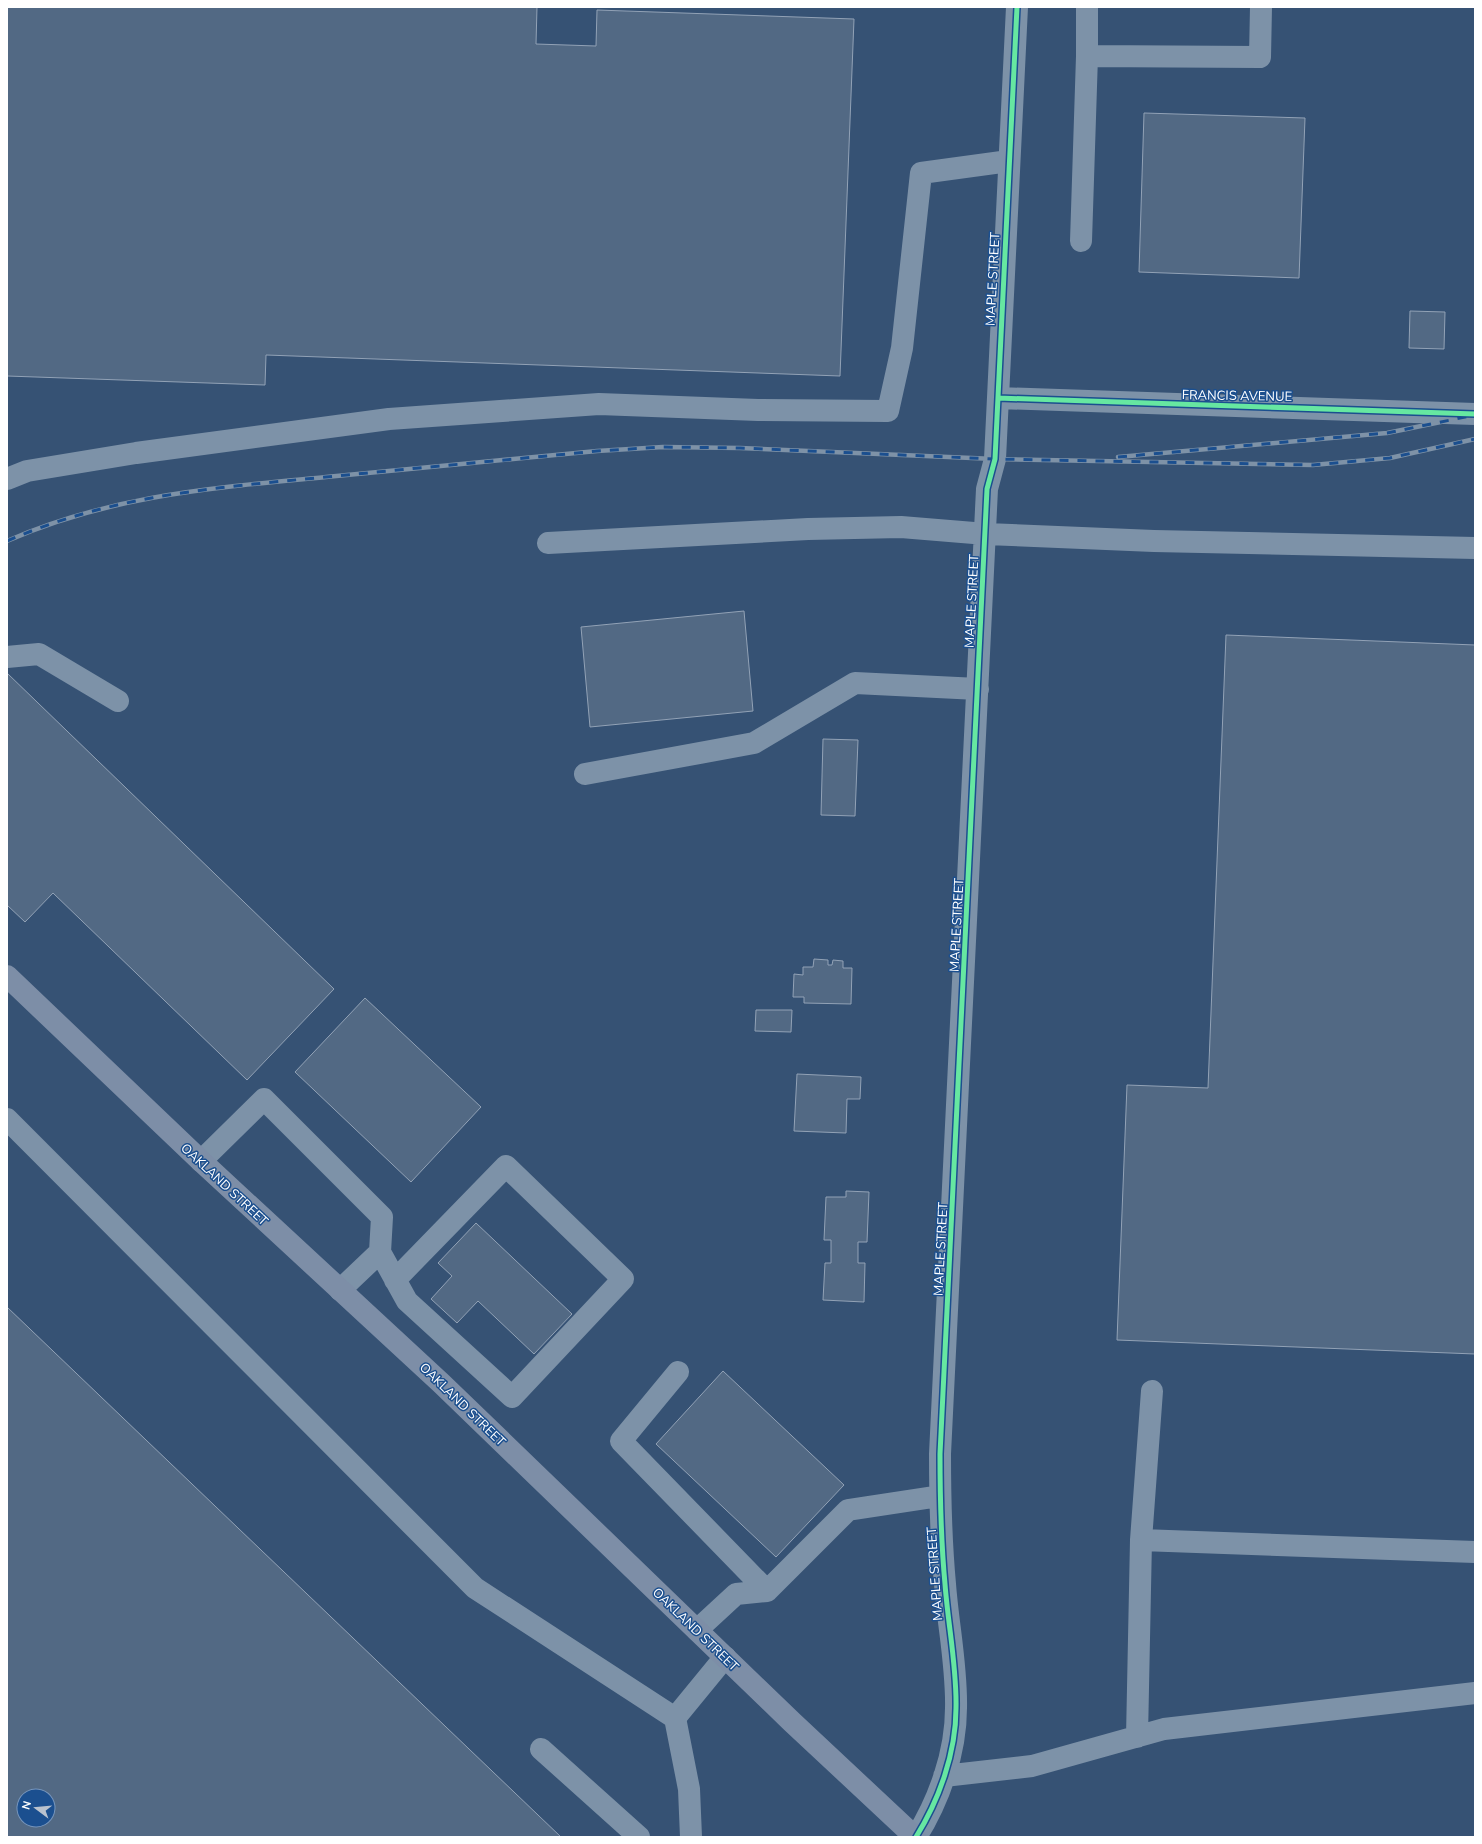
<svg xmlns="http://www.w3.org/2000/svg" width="1482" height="1844" viewBox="0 0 1482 1844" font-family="'Nunito Sans',sans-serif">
<rect width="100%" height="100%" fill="#365274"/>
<path fill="#526984" stroke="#92a2b6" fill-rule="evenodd" d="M7,7H537L536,44L596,46L597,10L854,19L840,376L266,355L265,385L7,376Z
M1144,113L1305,118L1299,278L1139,272Z
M1410,311L1445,312L1444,349L1409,348Z
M744,611L753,711L590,727L581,627Z
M1226,635L1475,645V1354L1117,1340L1127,1085L1208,1088Z
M7,673L334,989L247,1080L53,893L25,922L7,905Z
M823,739L858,740L855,816L821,815Z
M814,959L828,960V965H832L833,960L843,961V968H852L851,1004L804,1003V997H793L794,974L803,975V967H813Z
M365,998L481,1107L411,1182L295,1072Z
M756,1010H792L791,1032L755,1031Z
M797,1074L861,1077L860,1099H847L846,1133L794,1131Z
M846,1191L869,1192L867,1242H858V1263H865L864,1302L823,1300L825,1263H831V1240H824L826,1197H846Z
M476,1223L572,1314L534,1354L478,1301L457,1323L431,1299L452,1276L438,1263Z
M7,1307L561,1837H7ZM24,1796H48V1820H24Z
M723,1371L844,1485L776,1557L656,1444Z"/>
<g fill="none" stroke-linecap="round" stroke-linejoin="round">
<path stroke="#7d92a8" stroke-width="22" d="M1087,56L1260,57L1261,7
M1081,241L1087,56V7
M998,398L1475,414
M7,479L27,471L136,453L389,419L599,404L758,410L888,411L902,348L921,173L1009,161
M548,543L808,529L901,527L986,534L1154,541L1475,548
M7,657L39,654L118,701
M585,774L754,743L855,683L978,689
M7,1119L475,1588L675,1718L689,1789L691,1837
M201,1161L264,1099L382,1217L380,1252L407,1301L512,1397L623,1279L506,1166L395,1280
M340,1290L380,1252
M678,1372L621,1441L767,1591
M1141,1540L1152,1391
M697,1630L736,1594L767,1591L848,1510L940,1496
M675,1718L725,1657
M1137,1737L1141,1540L1475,1552
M541,1749L639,1837
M944,1776L1032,1766L1164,1729L1475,1693
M916,1837C939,1800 956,1753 956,1708C957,1667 948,1625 945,1584C941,1541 940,1497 940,1454L987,489L995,459L1017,7"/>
<path stroke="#7d8ea7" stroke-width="22" d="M7,976L201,1161L441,1383L792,1722L915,1837"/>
<g stroke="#7e92a7" stroke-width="4.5">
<path id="rail" d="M1118,457L1387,433L1475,415
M7,541C112,495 213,488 326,477C416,468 507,460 597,451L663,447L740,448L995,459L1313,465L1390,458L1475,439"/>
</g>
<use href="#rail" stroke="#1b4f8f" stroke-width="3" stroke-dasharray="9" stroke-linecap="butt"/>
<g stroke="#1b4f8f" stroke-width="8">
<path id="cycleway" d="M998,398L1475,414
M916,1837C939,1800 956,1753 956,1708C957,1667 948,1625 945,1584C941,1541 940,1497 940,1454L987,489L995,459L1017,7"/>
</g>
<use href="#cycleway" stroke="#66e7a1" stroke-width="5"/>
</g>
<g text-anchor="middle" stroke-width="3" stroke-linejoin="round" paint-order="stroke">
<g font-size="13" fill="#fff" stroke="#1b4f8f">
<text transform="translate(992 279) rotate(-87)" y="5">MAPLE STREET</text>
<text transform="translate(1237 395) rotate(1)" y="5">FRANCIS AVENUE</text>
<text transform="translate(971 601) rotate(-87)" y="5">MAPLE STREET</text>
<text transform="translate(956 925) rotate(-87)" y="5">MAPLE STREET</text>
<text transform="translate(225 1184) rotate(43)" y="5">OAKLAND STREET</text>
<text transform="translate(940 1249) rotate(-87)" y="5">MAPLE STREET</text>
<text transform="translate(463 1404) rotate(44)" y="5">OAKLAND STREET</text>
<text transform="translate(934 1574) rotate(-94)" y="5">MAPLE STREET</text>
<text transform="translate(696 1629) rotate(44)" y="5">OAKLAND STREET</text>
</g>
</g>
<rect width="1482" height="1844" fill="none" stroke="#ffffff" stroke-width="16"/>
<g transform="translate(36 1808) rotate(286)"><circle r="19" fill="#1b4f8f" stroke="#7695bc"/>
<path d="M0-3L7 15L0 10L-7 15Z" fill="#b9c2ce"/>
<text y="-6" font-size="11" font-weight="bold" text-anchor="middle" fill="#ffffff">N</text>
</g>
</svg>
